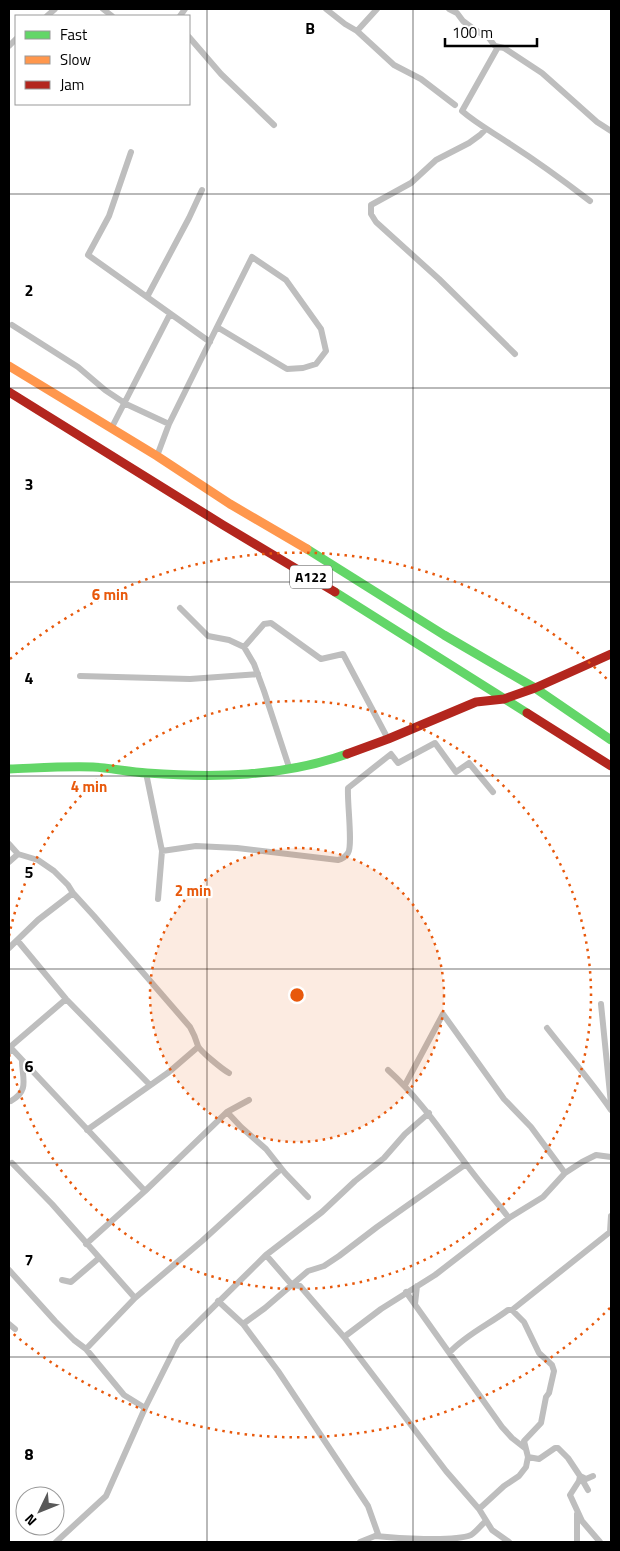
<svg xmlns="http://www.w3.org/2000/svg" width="620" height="1551" viewBox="0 0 620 1551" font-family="'Titillium Web',sans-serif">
<rect width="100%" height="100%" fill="#fff"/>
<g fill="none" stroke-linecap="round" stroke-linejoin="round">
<path stroke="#bebebe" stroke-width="6" d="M103,9L112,16
M326,9L345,24L357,31L394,65L421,79L455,105
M449,9L457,13L463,21L475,30L488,37L495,46L504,48L542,73L597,122L611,131
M47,16L55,9
M180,16L185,9
M357,31L377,9
M189,37L221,74L274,125
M9,46L16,39
M498,47L462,111C477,124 494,133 510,144C538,162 564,181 590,201
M486,129L480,135L469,143L436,160L411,183L371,205V214L376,222L439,279L515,354
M131,152L109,216L88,255L147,297
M202,190L189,218L147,297L210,342
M12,325L78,367L105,390L126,404L169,424L157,456
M169,424L217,327L287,369L303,368L316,364L326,351L321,329L286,280L252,257L217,327
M111,429L170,314
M180,608L208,636L229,640L244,647L254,664L264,691L290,770
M244,647L264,624L271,623L321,659L343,654L388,739
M80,676L190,679L258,674
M146,773L162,851L158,899
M9,844L18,854L38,860L54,871L68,885L73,893L94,916L190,1027C194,1034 196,1039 198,1046C200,1051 222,1069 229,1073
M162,851L196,846L237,848L338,860C342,859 346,856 348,853C353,846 347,802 348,788L391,754L398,763L435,743L456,772L469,763L493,792
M9,862L18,854
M17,940L66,999L150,1085
M9,948L38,920L73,893
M601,1004L611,1104
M547,1028C568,1055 592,1082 611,1110
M10,1047L145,1191
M9,1052L10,1047L66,999
M388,1070C419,1098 441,1131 466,1164C480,1183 495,1200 509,1218
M405,1085L443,1014L504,1099L531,1127L565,1173
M11,1101C30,1090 22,1079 22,1060
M227,1112L249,1100
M87,1130L169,1072L198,1047
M12,1163L52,1204L135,1298
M86,1244L145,1191L227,1112L241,1127L266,1149L285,1173L308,1197
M266,1255L292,1285L300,1286L344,1337L446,1471L479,1509L492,1530L509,1542
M9,1270L55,1321L74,1340L86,1349L124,1395L145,1408
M62,1280L71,1282L99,1258
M406,1292L502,1427L512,1438L526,1449L528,1457L526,1467L519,1476L504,1486L479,1509
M218,1301L243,1324L278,1371L368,1506L378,1534L375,1536L360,1542
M415,1304L417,1286
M9,1324L15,1329
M243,1324L265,1308L308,1271L324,1266L339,1256L377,1227L466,1164
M344,1337L381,1309L435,1275L509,1218L543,1197L565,1173L582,1162L596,1155L611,1157
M86,1349L135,1298L202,1241L281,1169
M450,1352C467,1334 488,1325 508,1310H512
M526,1449L524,1441L541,1423L546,1397L549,1393L554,1371L552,1365L539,1353L524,1322L512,1310L610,1232L611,1216
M528,1457L539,1459L555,1448H558L568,1458L580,1476L579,1481L570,1495L582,1521L600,1542
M588,1490L580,1476L586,1479L593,1476
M375,1536C395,1538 454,1542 471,1535C476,1532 481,1525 486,1521
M56,1542L106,1496L145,1408L178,1342L266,1255L322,1212L355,1181L384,1158L405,1134L429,1113
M577,1542V1514"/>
<path stroke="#63d668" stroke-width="9" d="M307,549L444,635L535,688L611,740
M335,592L527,713
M9,769C37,768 65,766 93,767C111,768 129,772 147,773C215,778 282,777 347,754"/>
<path stroke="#ff974d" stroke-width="9" d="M9,366L157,456L230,504L307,549"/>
<path stroke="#b3261e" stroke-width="9" d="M9,392L223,525L335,592
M527,713L611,766
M347,754L388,739L476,702L504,699L535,688L611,654"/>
</g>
<path fill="none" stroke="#000" stroke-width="1" stroke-opacity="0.55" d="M207,9V1542M413,9V1542M9,194H611M9,388H611M9,582H611M9,776H611M9,969H611M9,1163H611M9,1357H611"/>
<circle cx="297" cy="995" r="147" fill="#e8590c" fill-opacity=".12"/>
<g fill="none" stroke="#e8590c" stroke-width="2.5" stroke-dasharray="2.5 5">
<circle cx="297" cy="995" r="147"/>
<path d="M9 936A294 294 0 1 1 9 1054"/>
<path d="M610 1308A442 442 0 0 1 10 1331M10 659A442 442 0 0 1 610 682"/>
</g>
<g text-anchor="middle" stroke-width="4.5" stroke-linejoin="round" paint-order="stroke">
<rect fill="#fff" stroke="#4c4c4c" stroke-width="1" x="290" y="565.5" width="42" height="23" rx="4"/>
<g font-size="14" font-weight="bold" fill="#000">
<text x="311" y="582">A122</text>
</g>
</g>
<g font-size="16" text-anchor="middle" font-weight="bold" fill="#000" stroke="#fff" stroke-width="4.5" stroke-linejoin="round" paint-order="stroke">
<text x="310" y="34">B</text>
<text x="29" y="296">2</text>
<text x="29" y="490">3</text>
<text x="29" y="684">4</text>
<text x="29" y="878">5</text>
<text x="29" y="1072">6</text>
<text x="29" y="1266">7</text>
<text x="29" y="1460">8</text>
</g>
<circle cx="297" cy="995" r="8" fill="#e8590c" stroke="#fff" stroke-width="2.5"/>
<g font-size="15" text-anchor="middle" font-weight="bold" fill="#e8590c" stroke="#fff" stroke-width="4.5" stroke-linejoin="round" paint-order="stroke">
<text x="110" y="600">6 min</text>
<text x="89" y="792">4 min</text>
<text x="193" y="896">2 min</text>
</g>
<rect width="620" height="1551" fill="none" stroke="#000000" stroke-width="20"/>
<rect x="15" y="15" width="175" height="90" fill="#ffffff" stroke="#999999"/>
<rect x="25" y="31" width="25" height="8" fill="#63d668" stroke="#999999"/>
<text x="60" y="40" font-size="15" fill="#000000">Fast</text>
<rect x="25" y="56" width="25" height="8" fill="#ff974d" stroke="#999999"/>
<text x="60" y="65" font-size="15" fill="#000000">Slow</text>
<rect x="25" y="81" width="25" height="8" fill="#b3261e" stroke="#999999"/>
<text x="60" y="90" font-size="15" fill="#000000">Jam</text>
<g transform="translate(40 1511) rotate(227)"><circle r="24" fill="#ffffff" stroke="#999999"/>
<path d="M0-4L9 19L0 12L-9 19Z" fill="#595959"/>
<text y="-8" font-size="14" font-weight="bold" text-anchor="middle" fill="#000000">N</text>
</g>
<path d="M445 38v8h92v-8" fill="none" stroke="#000000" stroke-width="2.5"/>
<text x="452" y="38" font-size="15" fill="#000000" stroke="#ffffff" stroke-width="4" paint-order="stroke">100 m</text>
</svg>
